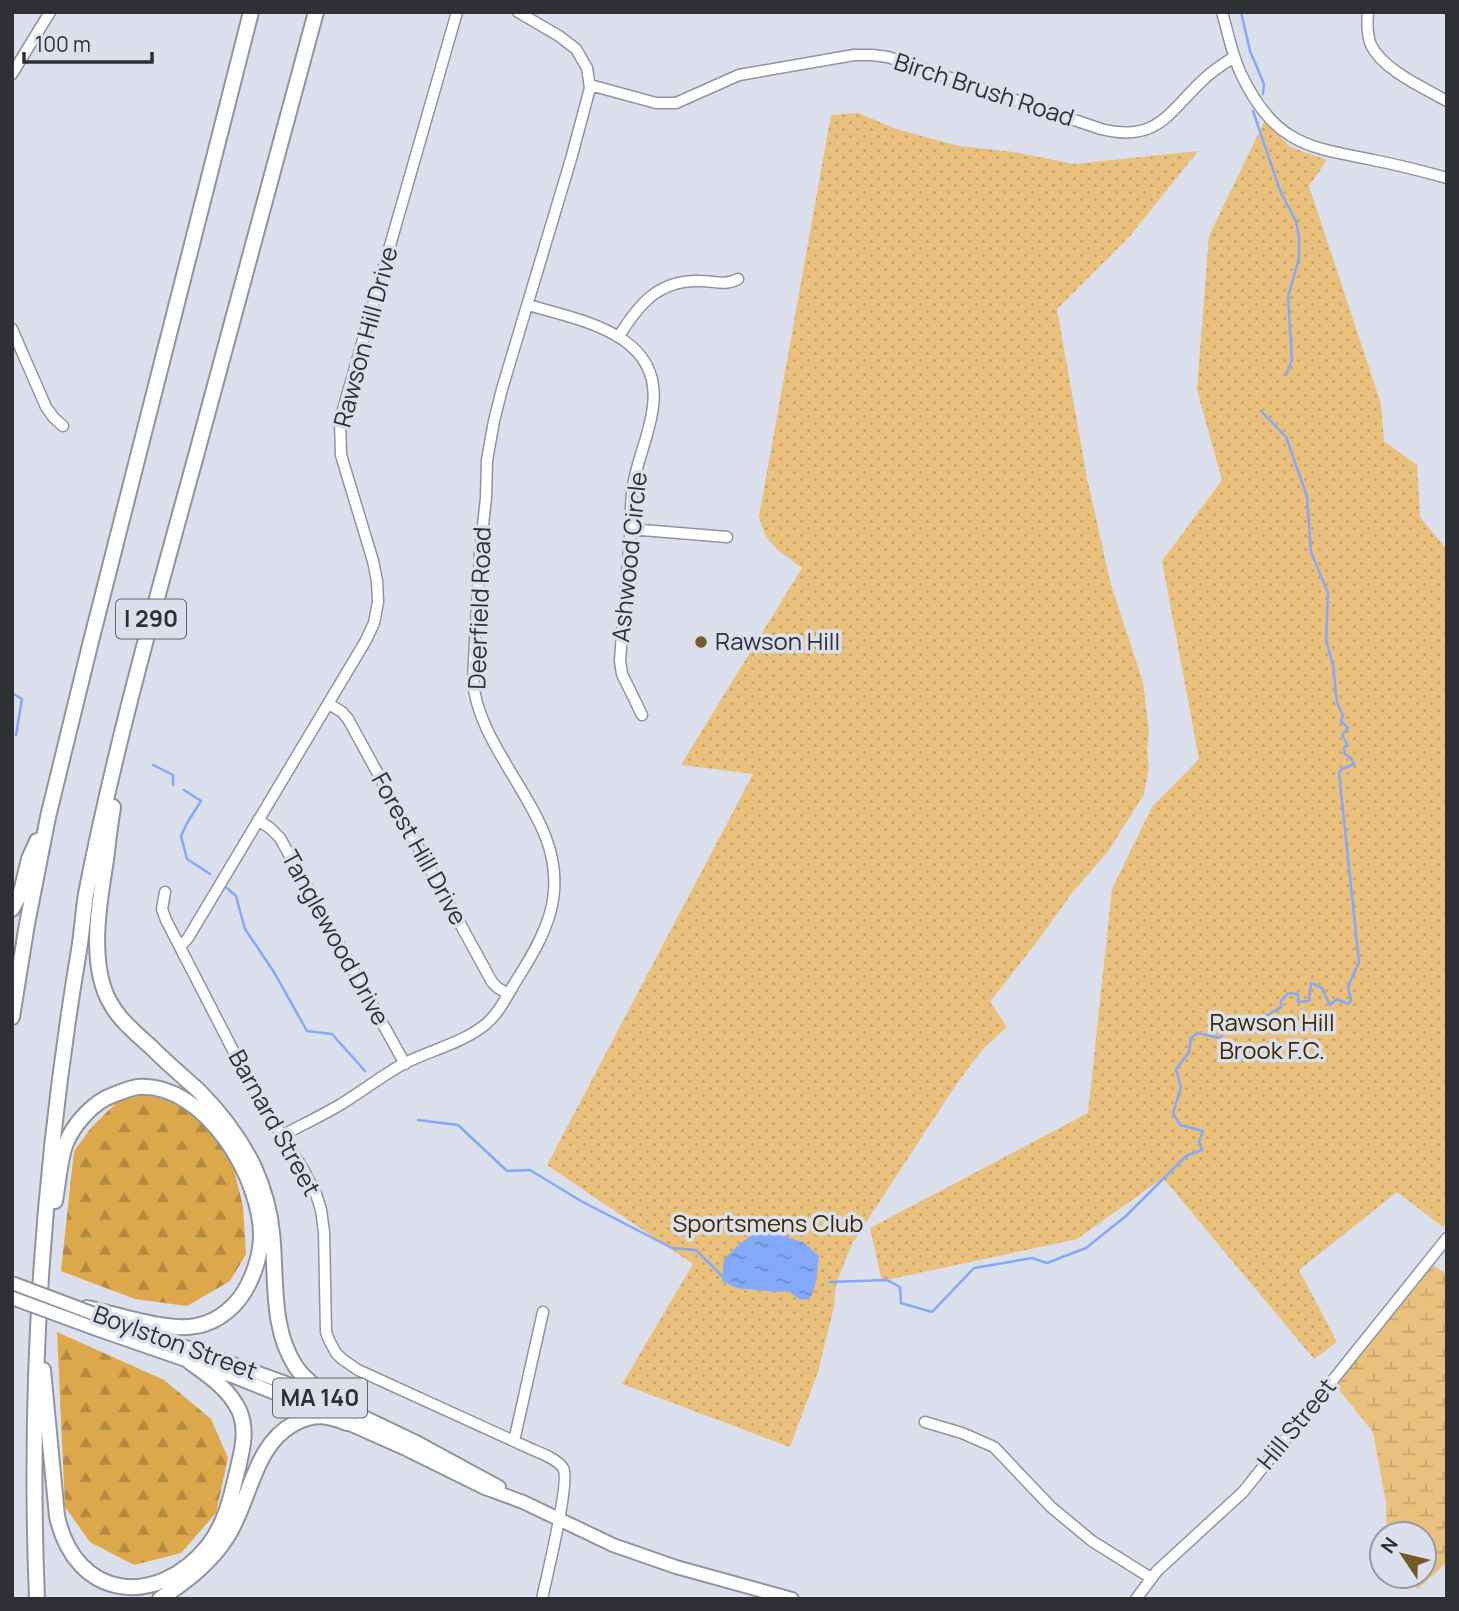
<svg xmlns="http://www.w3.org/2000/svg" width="1459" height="1611" viewBox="0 0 1459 1611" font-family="Manrope,sans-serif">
<defs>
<pattern id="green-dots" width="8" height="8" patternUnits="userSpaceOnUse" patternTransform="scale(1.75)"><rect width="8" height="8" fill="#eac07d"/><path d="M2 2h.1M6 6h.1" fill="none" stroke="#c9a56d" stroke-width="1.8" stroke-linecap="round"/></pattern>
<pattern id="forest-firs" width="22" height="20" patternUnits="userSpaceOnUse" patternTransform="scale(1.75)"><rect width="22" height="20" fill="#dda84c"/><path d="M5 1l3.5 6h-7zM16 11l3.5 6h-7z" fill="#b48940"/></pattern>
<pattern id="wetland-marsh" width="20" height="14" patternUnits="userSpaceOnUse" patternTransform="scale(1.75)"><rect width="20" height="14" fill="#eac07d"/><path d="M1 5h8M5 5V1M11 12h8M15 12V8" fill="none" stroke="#c9a56d"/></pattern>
<pattern id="water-ripples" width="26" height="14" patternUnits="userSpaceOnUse" patternTransform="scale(1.75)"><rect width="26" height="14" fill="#84a8fa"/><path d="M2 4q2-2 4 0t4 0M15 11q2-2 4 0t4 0" fill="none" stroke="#6c89cb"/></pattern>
</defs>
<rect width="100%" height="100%" fill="#dbe0ec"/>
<path fill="url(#green-dots)" d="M858,113L899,130L959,146L1014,152L1074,164L1198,151L1130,236L1057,309L1087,478L1111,585L1143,682L1149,733L1147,749L1149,767L1144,794L1109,850L1072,893L1042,935L990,1002L1007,1027L983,1049L957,1083L852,1244L839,1276L835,1291L834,1306L818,1372L790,1447L622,1384L693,1264L547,1165L753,774L681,765L802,568C779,550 767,547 759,517L831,115Z
M1265,120L1290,147L1327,160L1309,186L1381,404L1384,441L1417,465L1420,517L1447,550V1222L1443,1227L1397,1192L1299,1270L1337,1342L1314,1359L1163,1178L1077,1239L882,1281L870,1228L1088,1113L1112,889L1152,807L1199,759L1162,561L1222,480L1197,390L1209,236Z"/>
<path fill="url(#forest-firs)" d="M146,1094L182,1105L212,1131L232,1161L243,1207L246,1254L230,1281L187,1306L135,1299L61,1271L74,1151L91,1128L117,1102Z
M57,1332L164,1380L211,1419L228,1458L216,1513L181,1553L134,1565L90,1542L65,1507Z"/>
<path fill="url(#wetland-marsh)" d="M1427,1262L1447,1274V1562L1418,1589L1402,1576H1424V1534H1387L1386,1503L1373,1432L1332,1381Z"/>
<path fill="url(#water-ripples)" d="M758,1232L774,1233L803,1242L819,1256C816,1273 818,1319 789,1291L776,1292L737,1288L722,1281L724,1259L743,1241Z"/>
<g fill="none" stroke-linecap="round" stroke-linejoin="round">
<path stroke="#84a8fa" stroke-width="2.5" d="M1241,12L1250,51L1264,84L1263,94
M1253,111L1281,193L1296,221L1299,236V258L1288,297L1292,360L1286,375
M12,693L22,699L16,735
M153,765L173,775V785
M184,790L201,801L187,823L181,836L187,859L210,874
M227,888L236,896L245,929L274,972L307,1031L332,1034L365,1071
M418,1120L458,1125L507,1171L530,1170L581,1201L672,1248L696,1250L722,1276
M830,1282L887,1280L900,1287L901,1303L932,1312L974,1268L1032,1258L1047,1263L1086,1248L1126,1216L1186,1156L1202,1150L1199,1142L1203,1131L1180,1125L1173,1113L1181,1087L1176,1069L1189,1052L1191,1038L1197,1033L1220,1038L1225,1030V1021C1253,1025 1257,1022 1281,1007V1001L1288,993L1298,994V1002L1309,1001L1311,983L1322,988L1330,1005L1337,999L1348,1004L1351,1000L1348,987L1359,962L1339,773L1342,769L1354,764L1351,758L1345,754L1344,748L1347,744L1342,735L1348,728L1341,721L1343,715L1337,703L1333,665L1326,640L1328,593L1311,552L1307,496L1286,437L1261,411"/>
<g stroke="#8f949f" stroke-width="13">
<path id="minor" d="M1222,12C1228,33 1232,55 1241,74C1252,97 1269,123 1291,136C1315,151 1347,154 1373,160C1398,165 1422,171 1447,178
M1368,12C1367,23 1367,35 1371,45C1383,70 1424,88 1447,101
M12,74L50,12
M590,85L656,103H676L739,75L854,55H872L888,57L1101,129C1157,143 1168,113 1203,80C1212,71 1223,64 1234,57
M528,305C584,321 667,335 652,413C648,438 637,461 633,486C630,503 631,521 630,539C626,579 623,620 620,661L622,674L642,715
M12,329L46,407L54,418L63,426
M619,336C639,304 659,279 701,281C714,281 725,286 738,279
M630,529L727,537
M329,704L342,712L348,719L492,982L498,988L508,994
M258,820L270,828L280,838L405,1064
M165,892L162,909L166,920L256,1095L303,1169L316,1194L321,1210L324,1232L326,1332L329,1340L336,1353L342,1359L358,1370L529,1448C540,1453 556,1458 563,1468C571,1480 546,1579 542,1599
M180,947L188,938L365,642L374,623L378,602L377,581L373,561L341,455L340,420L457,12
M281,1136C300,1126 319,1117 338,1106C360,1093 381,1076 405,1063C431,1050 463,1043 486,1024C499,1013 507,996 516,981C546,934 567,894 546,838C527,787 476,734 473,680L480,552L486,498L487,460L494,421L502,389L571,159L590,88L587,68L576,49L559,36L518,12
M925,1422L962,1433L994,1447L1051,1507L1092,1541L1151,1578
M514,1441L543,1312
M1136,1599L1157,1571L1243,1492L1447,1238"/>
</g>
<g stroke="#8f949f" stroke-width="16">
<path id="major" d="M105,1318L286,1383L330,1402
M99,1330L232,1376L318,1410L408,1450L485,1488L523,1502L613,1545L676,1567L792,1599
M347,1409L418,1443L499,1487"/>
</g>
<g stroke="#8f949f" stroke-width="18">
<path id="highway" d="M113,807C110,825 108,842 106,860C100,898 91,948 103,986C111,1013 131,1029 151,1047C166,1062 182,1076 198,1090C220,1112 240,1138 254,1167C263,1187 270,1210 272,1233C277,1277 270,1328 296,1367C309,1386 334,1399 354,1412
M12,909L21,892L29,859L37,841
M12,1017L27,924L48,817L90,645L251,12
M55,1201C58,1185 60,1157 66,1143C74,1124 93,1102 113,1095C121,1092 130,1088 138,1087C205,1082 263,1180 261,1239C260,1254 255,1271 248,1285C238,1305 219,1322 196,1326C166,1332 117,1314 87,1308
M43,1370L57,1516C75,1600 157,1609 208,1546C225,1524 231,1498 237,1472C242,1451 248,1431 239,1410C228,1388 209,1376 190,1362
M37,1599C28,1382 43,1165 79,950C82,932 83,913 86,894C115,745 157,598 197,452C237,306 276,159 316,12
M160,1599C186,1581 210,1564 227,1537C251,1500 253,1445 295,1423C315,1413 327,1415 347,1423"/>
</g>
<use href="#minor" stroke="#fff" stroke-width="10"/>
<use href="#major" stroke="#fff" stroke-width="12"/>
<use href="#highway" stroke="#fff" stroke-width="14"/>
<g stroke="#8f949f" stroke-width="16" stroke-linecap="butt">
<path id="major-bridge" d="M12,1283L105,1318
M12,1298L99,1330"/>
</g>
<use href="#major-bridge" stroke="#fff" stroke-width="12"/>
</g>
<circle fill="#74592b" stroke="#dbe0ec" stroke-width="2.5" cx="701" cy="642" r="7"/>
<g text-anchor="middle" stroke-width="7" stroke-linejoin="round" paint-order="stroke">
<g fill="#dbe0ec" stroke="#62656b" stroke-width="2">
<rect x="116" y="599.5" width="70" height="39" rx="5"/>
<rect x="273" y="1378.5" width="94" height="39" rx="5"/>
</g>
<g font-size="23" font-weight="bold" fill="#2e3034">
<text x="151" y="627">I 290</text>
<text x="320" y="1406">MA 140</text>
</g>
<g font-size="24" fill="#2e3034" stroke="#dbe0ec">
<text transform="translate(984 90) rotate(18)" y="8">Birch Brush Road</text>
<text transform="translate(366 337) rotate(-75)" y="8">Rawson Hill Drive</text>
<text transform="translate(630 557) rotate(-84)" y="8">Ashwood Circle</text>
<text transform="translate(480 608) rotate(-88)" y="8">Deerfield Road</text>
<text transform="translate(419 849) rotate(61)" y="8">Forest Hill Drive</text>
<text transform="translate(335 938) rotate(61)" y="8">Tanglewood Drive</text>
<text transform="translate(274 1123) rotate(61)" y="8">Barnard Street</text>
<text transform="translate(175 1343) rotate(20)" y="8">Boylston Street</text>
<text transform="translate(1297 1424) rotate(-51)" y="8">Hill Street</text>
</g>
<g font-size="24" fill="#2e3034" stroke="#dbe0ec" text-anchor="start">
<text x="715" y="650">Rawson Hill</text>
</g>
<g font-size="24" fill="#3e2900" stroke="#dbe0ec">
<text x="1272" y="1031">Rawson Hill<tspan x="1272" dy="28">Brook F.C.</tspan></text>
<text x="768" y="1232">Sportsmens Club</text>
</g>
</g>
<rect width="1459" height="1611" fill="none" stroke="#2e3034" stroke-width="28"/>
<g transform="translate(1403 1555) rotate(305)"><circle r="33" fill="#dbe0ec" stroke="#969aa2" stroke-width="2"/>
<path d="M0-5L12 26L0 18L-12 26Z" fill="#74592b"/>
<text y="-10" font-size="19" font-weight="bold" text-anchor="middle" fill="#2e3034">N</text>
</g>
<path d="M24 52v10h128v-10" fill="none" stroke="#2e3034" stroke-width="3.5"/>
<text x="35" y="52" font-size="21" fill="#2e3034" stroke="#dbe0ec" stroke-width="5" paint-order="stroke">100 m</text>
</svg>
